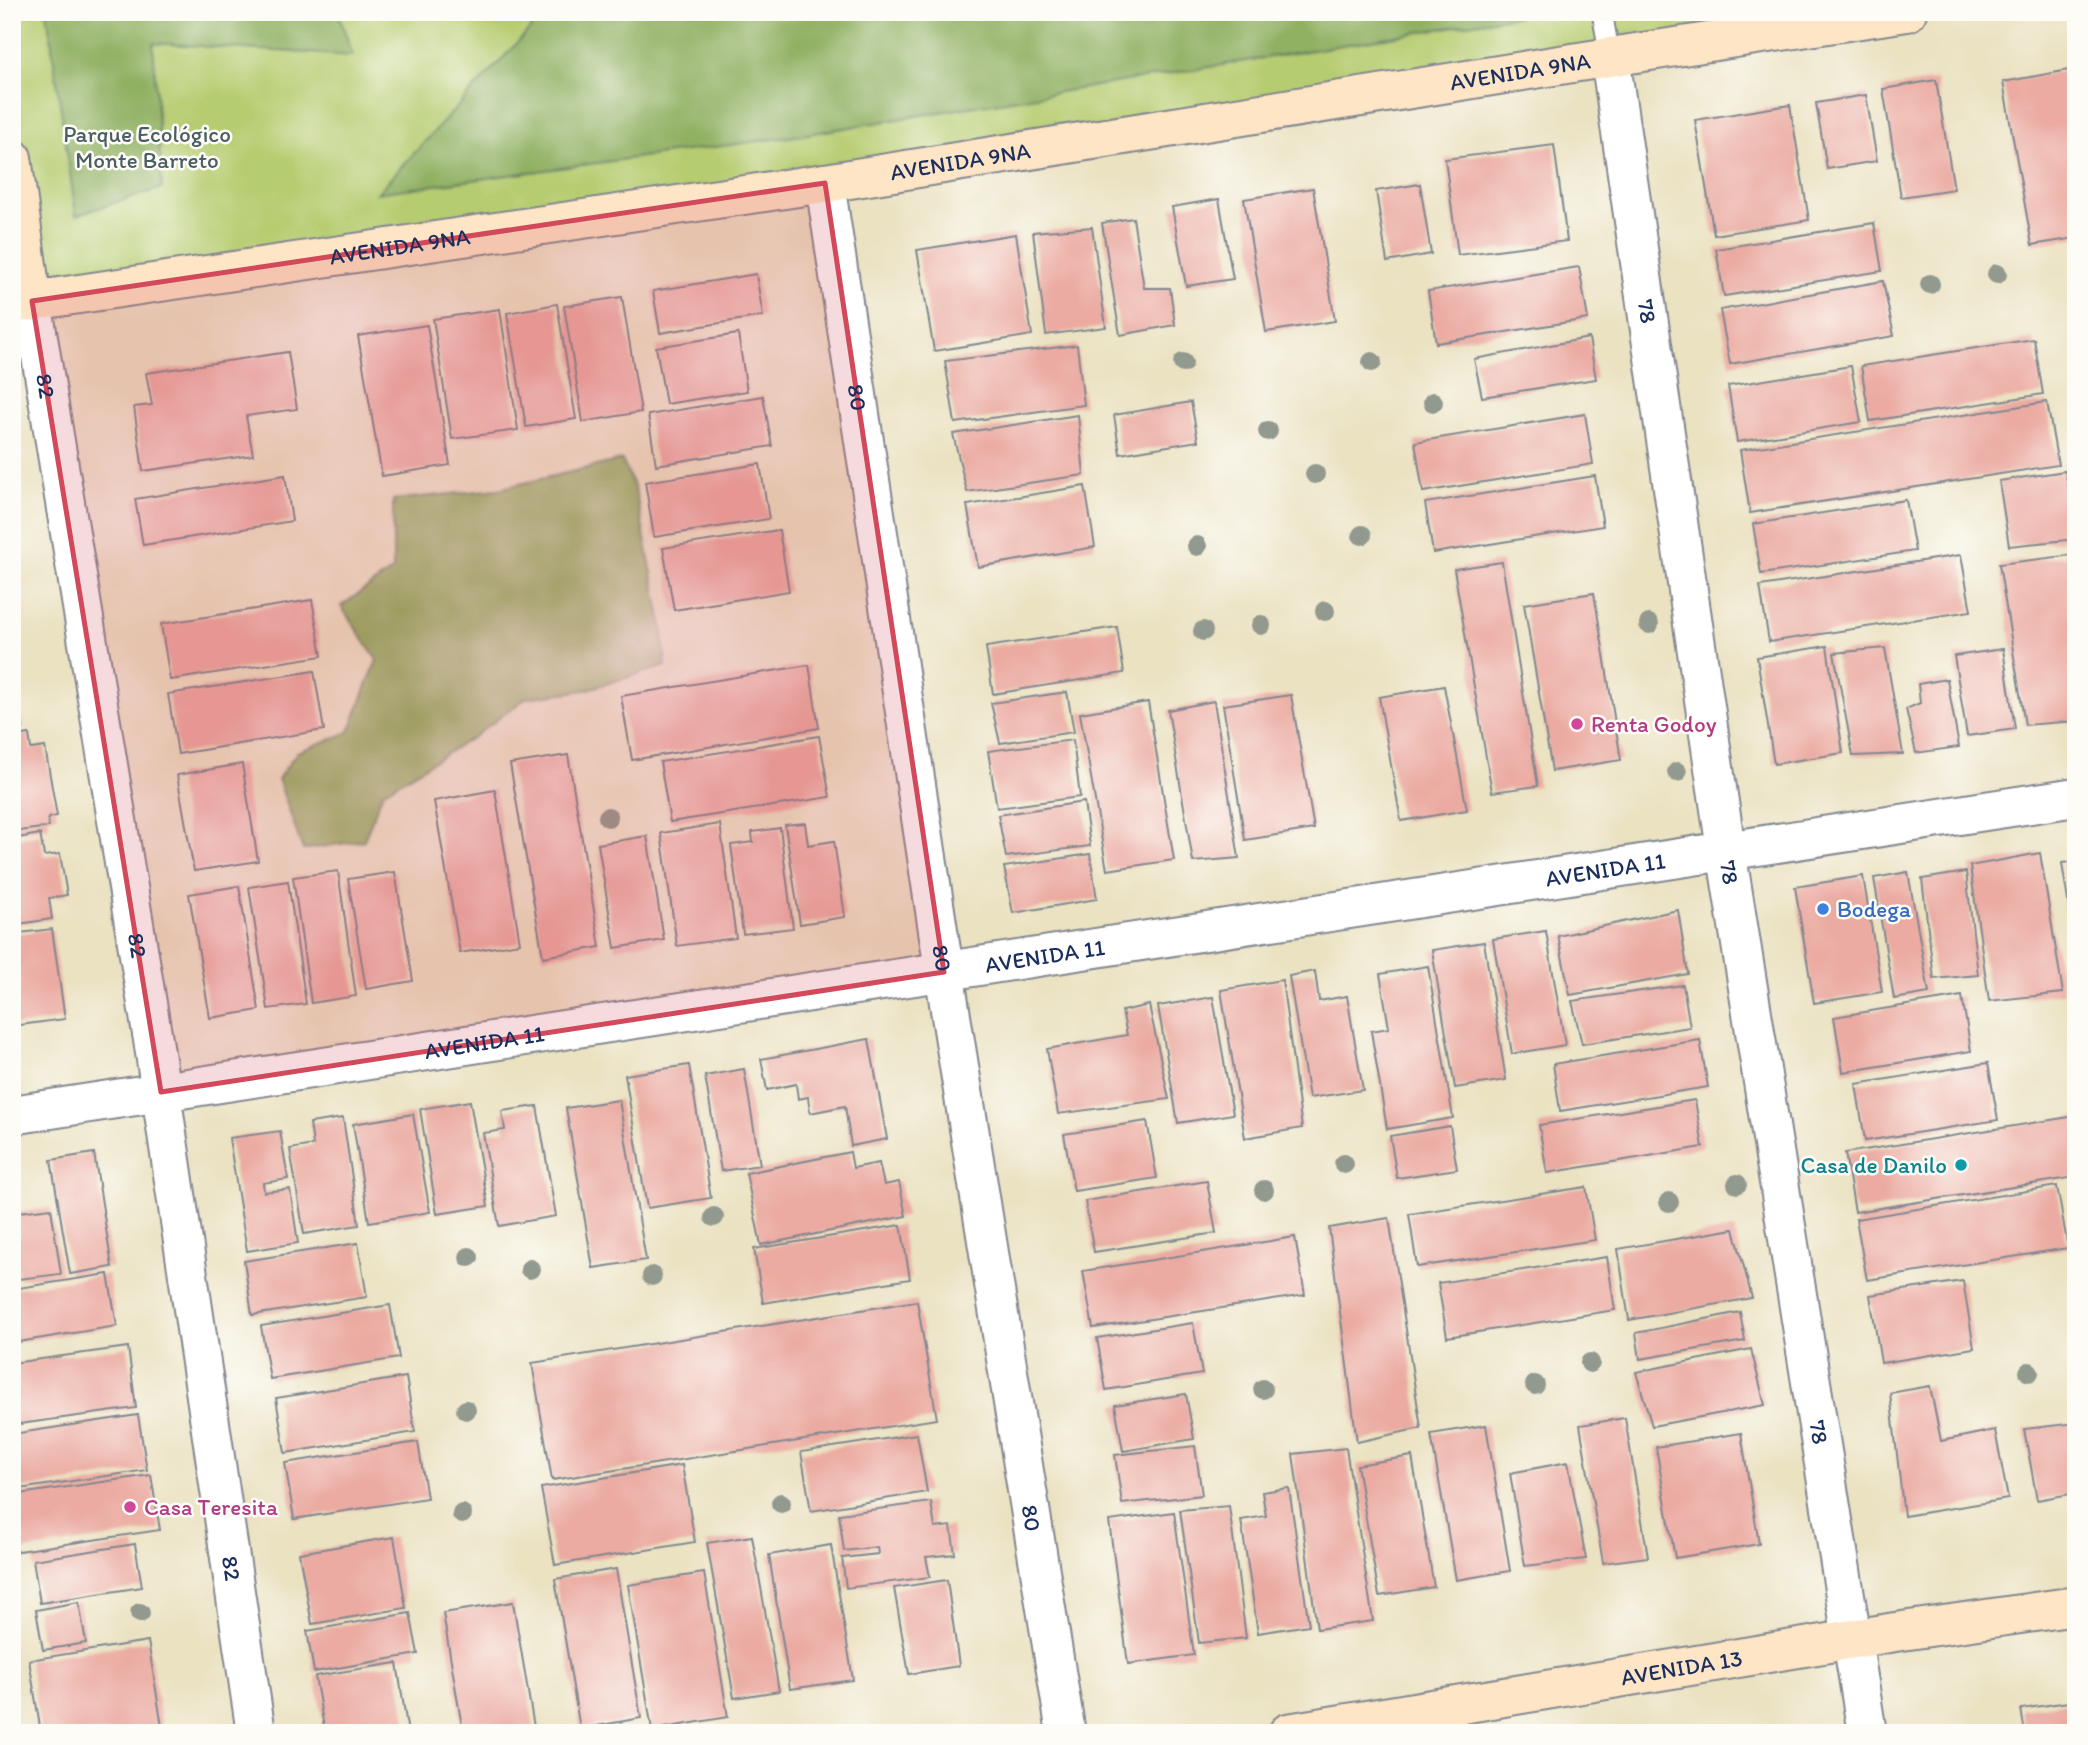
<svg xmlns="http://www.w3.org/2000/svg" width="2088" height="1745" viewBox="0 0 2088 1745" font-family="Itim,sans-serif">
<rect width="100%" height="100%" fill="#fdfcf7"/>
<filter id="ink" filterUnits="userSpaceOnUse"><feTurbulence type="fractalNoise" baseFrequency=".0143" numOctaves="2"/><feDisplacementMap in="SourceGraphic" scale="14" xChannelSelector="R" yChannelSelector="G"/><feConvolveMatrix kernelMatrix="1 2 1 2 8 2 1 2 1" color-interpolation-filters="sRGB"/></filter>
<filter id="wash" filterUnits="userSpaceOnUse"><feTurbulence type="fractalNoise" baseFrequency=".00686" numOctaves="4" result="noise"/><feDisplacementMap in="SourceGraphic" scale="28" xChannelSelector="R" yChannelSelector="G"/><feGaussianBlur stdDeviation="1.57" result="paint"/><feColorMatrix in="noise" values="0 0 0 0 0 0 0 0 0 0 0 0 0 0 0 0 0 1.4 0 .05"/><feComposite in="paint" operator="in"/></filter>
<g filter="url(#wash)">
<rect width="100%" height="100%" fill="#ebe2c2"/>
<path fill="#b6cc70" stroke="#687e67" stroke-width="2" d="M12,12H1905L32,301L12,158Z"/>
<path fill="#90b062" stroke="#567060" stroke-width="2" d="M47,12H338L353,56L153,43L162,188L76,215Z
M546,12H1540L796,136L377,193Z
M622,460L635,489L662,623L666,666L585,690L526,698L472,738L383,792L364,840L303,850L278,779L297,752L349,732L377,660L341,606L393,570V500L498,489Z"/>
<g id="blocks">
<path fill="#ebaba2" d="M2074,69L2076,80V238L2032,245L2003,82Z
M1936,80L1954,189L1901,197L1883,89Z
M1866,95L1877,161L1827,169L1816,103Z
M1790,105L1809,220L1714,235L1695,120Z
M1554,145L1567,241L1458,255L1445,159Z
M1420,184L1431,254L1387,262L1376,191Z
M1313,188L1335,321L1266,332L1244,199Z
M1219,199L1233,279L1186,286L1172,207Z
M1133,218L1144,288H1170L1175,325L1120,335L1102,223Z
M1874,223L1882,271L1724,296L1716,249Z
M1092,227L1106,327L1046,335L1033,232Z
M1016,234L1032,335L934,351L917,250Z
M1579,267L1588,319L1436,343L1428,291Z
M756,274L763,316L660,333L653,291Z
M1883,281L1894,336L1730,364L1720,310Z
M622,297L641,412L583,422L564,306Z
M557,304L576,419L526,427L507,313Z
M500,309L518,430L452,439L433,319Z
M427,325L450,465L382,476L358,336Z
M738,334L747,391L666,404L656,347Z
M1589,338L1596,379L1482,397L1474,359Z
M2034,339L2043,394L1870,421L1861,366Z
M1077,345L1084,405L955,423L945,361Z
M288,352L297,409L246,416L253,455L143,471L134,407L152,405L146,373Z
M1851,366L1861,422L1737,442L1728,386Z
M763,396L772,446L656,465L648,415Z
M1191,402L1198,441L1120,454L1114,415Z
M2047,402L2058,465L1750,513L1740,450Z
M1585,414L1593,464L1423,492L1415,442Z
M1078,415L1084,475L967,492L953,434Z
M760,464L769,519L654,537L645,482Z
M2065,471L2076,520V539L2009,546L1999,481Z
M285,475L292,521L143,545L135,499Z
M1595,476L1603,526L1433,553L1425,503Z
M1085,486L1095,547L978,567L967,505Z
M1906,500L1915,551L1761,574L1753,524Z
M779,530L789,591L674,610L663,548Z
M1961,555L1971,611L1769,642L1760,586Z
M2072,555L2076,577V721L2025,725L1999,564Z
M1502,562L1538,786L1492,792L1454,569Z
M1594,593L1621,760L1552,771L1524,604Z
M312,600L322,656L170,680L161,624Z
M1117,627L1124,673L993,694L986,647Z
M1827,646L1843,753L1774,764L1757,657Z
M1885,648L1903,754L1853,756L1834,653Z
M2003,649L2015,729L1967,736L1954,656Z
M809,665L819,728L632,760L621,696Z
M12,669L23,728L12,730Z
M314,671L324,730L178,754L168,694Z
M1947,679L1959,747L1916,753L1906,709L1920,703L1918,684Z
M1444,686L1467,810L1401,821L1379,697Z
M1067,692L1074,732L1000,743L991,703Z
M1291,695L1314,829L1245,840L1223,705Z
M1214,701L1239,858L1193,862L1168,710Z
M1148,702L1174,860L1107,870L1080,713Z
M29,734L31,749L45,747L57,816L48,818L49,827L12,832V737Z
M819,736L830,797L670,822L660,762Z
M1073,740L1080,797L997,808L988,751Z
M568,755L600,947L543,957L510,764Z
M242,764L258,861L194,871L177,775Z
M495,790L520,943L460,953L434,801Z
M1084,802L1090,846L1006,857L998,815Z
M805,823L808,845L834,841L845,917L800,924L785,825Z
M720,824L736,938L677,946L661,833Z
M780,828L793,928L743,934L731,845L753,842L752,832Z
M40,834L44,856L60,854L67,895L49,898L52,919L12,925V839Z
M647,836L664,940L615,948L598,844Z
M2040,853L2063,993L1989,1001L1970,866Z
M1090,854L1097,899L1013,913L1004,867Z
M2076,861V939H2074L2062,863Z
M338,871L356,996L311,1003L293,877Z
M395,872L413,981L366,989L348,879Z
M1908,872L1929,993L1894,999L1874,878Z
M1966,872L1978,975L1934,979L1922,879Z
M1863,876L1882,992L1814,1003L1795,887Z
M288,881L306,1004L268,1009L249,887Z
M239,886L259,1010L210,1018L189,894Z
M1678,910L1688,974L1570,995L1558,936Z
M52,929L65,1019L12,1026V934Z
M1546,931L1565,1045L1512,1054L1493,939Z
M1484,942L1506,1080L1455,1088L1432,950Z
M1428,966L1453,1118L1387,1129L1371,1031L1389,1028L1380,974Z
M1315,971L1319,1001L1347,996L1363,1090L1309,1098L1289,976Z
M1282,980L1302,1128L1245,1138L1221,990Z
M1683,985L1690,1027L1582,1044L1572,1001Z
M1962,996L1971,1051L1843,1072L1834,1017Z
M1213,997L1233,1114L1178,1123L1158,1006Z
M1149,1005L1169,1099L1058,1114L1047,1049L1127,1035L1122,1011Z
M869,1039L887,1139L851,1146L845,1106L810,1113L808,1097L798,1099L796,1084L767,1090L761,1059Z
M1700,1040L1708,1087L1560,1111L1553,1064Z
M1988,1063L1998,1120L1865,1141L1856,1084Z
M689,1065L711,1198L647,1208L625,1075Z
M744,1069L760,1165L721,1171L705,1076Z
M619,1100L646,1260L593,1268L566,1108Z
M1695,1100L1703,1147L1547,1173L1539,1125Z
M470,1101L488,1206L437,1214L420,1109Z
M537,1106L556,1216L499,1226L483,1133L505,1130L502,1111Z
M413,1114L430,1212L369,1222L353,1124Z
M2076,1116V1177L1855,1212L1845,1153Z
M343,1118L359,1225L304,1234L290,1149L313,1145L310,1123Z
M1147,1121L1157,1178L1074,1191L1064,1134Z
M1450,1126L1457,1169L1397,1178L1390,1136Z
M280,1131L288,1179L263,1183L264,1192L290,1189L298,1243L247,1251L229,1138Z
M850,1152L853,1168L879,1163L884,1185L899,1182L906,1216L761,1245L746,1173Z
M94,1153L112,1267L70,1274L51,1160Z
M1207,1181L1216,1233L1094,1252L1085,1201Z
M2057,1186L2068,1248L1867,1280L1856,1219Z
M1586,1187L1595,1240L1417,1267L1409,1214Z
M51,1208L61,1274L19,1279L12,1230V1213Z
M1389,1218L1421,1428L1357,1442L1329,1228Z
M901,1225L910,1279L763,1303L754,1249Z
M1734,1229L1752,1298L1629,1320L1618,1249Z
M1295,1237L1305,1295L1093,1328L1083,1271Z
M358,1243L367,1297L252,1315L244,1261Z
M1607,1257L1615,1310L1447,1337L1438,1283Z
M108,1274L117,1326L12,1343V1289Z
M1963,1281L1974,1348L1881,1363L1870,1295Z
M917,1301L937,1419L552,1480L532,1363Z
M390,1305L399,1358L270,1379L261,1326Z
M1740,1312L1745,1341L1640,1359L1636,1333Z
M1193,1323L1202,1374L1106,1390L1097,1338Z
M128,1347L136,1408L12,1425V1363Z
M1751,1349L1765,1405L1652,1426L1636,1372Z
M406,1377L415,1432L285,1453L276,1398Z
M1930,1386L1941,1441L1995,1430L2008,1499L1904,1516L1890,1393Z
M1186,1394L1194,1439L1123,1451L1115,1405Z
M138,1415L147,1470L12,1490V1434Z
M1625,1418L1648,1557L1603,1563L1580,1425Z
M2076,1423V1493L2037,1500L2024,1429Z
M1486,1425L1510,1571L1456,1580L1431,1434Z
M1741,1433L1759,1544L1675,1558L1656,1447Z
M917,1434L927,1492L811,1511L801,1452Z
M418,1442L427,1498L294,1519L285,1463Z
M1195,1446L1202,1495L1122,1504L1115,1455Z
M1346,1448L1373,1621L1317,1629L1293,1454Z
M1412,1456L1434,1587L1379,1596L1357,1465Z
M1568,1462L1586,1559L1525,1566L1510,1473Z
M682,1465L695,1542L555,1565L541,1488Z
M151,1475L160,1530L12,1552V1495Z
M1289,1488L1309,1625L1258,1633L1241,1520L1266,1516L1262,1492Z
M931,1502L935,1528L951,1526L955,1554L926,1557L930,1577L846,1588L842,1558L878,1554L877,1547L844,1551L839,1514Z
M1229,1506L1246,1638L1199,1643L1180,1510Z
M1174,1512L1194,1655L1128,1664L1109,1521Z
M752,1536L779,1691L734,1698L707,1543Z
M394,1537L406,1608L312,1624L299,1553Z
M135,1544L142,1587L40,1603L33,1560Z
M831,1545L853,1680L790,1689L769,1555Z
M616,1569L641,1718L580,1729L555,1579Z
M704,1573L728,1717L652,1730L628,1585Z
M947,1580L959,1666L909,1674L894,1588Z
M79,1602L86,1643L43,1650L36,1610Z
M513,1602L535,1733H463L443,1613Z
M410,1613L418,1654L314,1672L307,1631Z
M148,1641L163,1733H41L29,1660Z
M397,1663L408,1733H325L315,1676Z
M2076,1701V1733H2025L2021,1709Z"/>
</g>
</g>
<g filter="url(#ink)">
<use href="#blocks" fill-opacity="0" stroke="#838890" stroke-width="2"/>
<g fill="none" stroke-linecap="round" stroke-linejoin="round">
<g stroke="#838890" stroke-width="23">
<path id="lane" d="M1602,12L1610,57"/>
</g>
<g stroke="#838890" stroke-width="42">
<g id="street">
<path id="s1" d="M1610,57L1726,850L1867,1733"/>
<path id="s2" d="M825,183L951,1016L1066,1733"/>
<path id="s3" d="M32,301L154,1046L256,1733"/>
<path id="s4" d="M12,1115L2076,797"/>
</g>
</g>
<g stroke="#838890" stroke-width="42">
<g id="secondary">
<path d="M12,158L32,301"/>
<path id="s5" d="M12,304L825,183L1610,57L1907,12"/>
<path id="s6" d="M1288,1733L1895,1632L2076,1606"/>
</g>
</g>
<use href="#lane" stroke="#fff" stroke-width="19"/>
<use href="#street" stroke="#fff" stroke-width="38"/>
<use href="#secondary" stroke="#fee5c5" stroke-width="38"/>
</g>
<g fill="#92998e">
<circle cx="1997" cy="274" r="10"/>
<circle cx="1930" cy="284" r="10"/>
<circle cx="1372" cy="362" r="10"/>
<circle cx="1183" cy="363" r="10"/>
<circle cx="1433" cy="402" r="10"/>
<circle cx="1268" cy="431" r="10"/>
<circle cx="1315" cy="474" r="10"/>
<circle cx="1362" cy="535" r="10"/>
<circle cx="1197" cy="546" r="10"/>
<circle cx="1325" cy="611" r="10"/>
<circle cx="1649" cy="624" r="10"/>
<circle cx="1261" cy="625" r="10"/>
<circle cx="1203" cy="631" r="10"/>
<circle cx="1677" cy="772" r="10"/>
<circle cx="608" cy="817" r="10"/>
<circle cx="1344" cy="1164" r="10"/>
<circle cx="1737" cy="1184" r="10"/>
<circle cx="1264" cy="1190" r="10"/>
<circle cx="1669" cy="1202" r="10"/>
<circle cx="714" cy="1217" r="10"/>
<circle cx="469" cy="1257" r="10"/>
<circle cx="530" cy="1269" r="10"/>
<circle cx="652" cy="1276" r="10"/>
<circle cx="1590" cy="1363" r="10"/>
<circle cx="2029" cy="1372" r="10"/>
<circle cx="1535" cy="1385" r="10"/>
<circle cx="1263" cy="1389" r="10"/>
<circle cx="466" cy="1410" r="10"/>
<circle cx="781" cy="1503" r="10"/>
<circle cx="462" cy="1514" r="10"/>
<circle cx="140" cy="1613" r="10"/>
</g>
</g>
<path fill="#d1495b" fill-opacity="0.2" stroke="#d1495b" stroke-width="5" stroke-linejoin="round" d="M825,183L944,972L161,1092L32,301Z"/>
<g fill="#d1479c" stroke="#fdfcf7" stroke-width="2.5">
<circle cx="1577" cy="724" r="7"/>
<circle cx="130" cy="1507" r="7"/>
</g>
<circle fill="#3f7fe0" stroke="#fdfcf7" stroke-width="2.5" cx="1823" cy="909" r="7"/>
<circle fill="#0f9aa8" stroke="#fdfcf7" stroke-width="2.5" cx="1961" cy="1165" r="7"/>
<g text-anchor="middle" stroke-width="5" stroke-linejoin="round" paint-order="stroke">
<g font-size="23" fill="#1b2f5e" stroke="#fdfcf7">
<text dy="8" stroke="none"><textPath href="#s5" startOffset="1526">AVENIDA 9NA</textPath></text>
<text dy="8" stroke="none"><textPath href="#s5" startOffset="959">AVENIDA 9NA</textPath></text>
<text dy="8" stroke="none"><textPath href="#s5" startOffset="392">AVENIDA 9NA</textPath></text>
<text dy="8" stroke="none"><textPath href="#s1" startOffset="257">78</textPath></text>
<text dy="8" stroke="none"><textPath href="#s3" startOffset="86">82</textPath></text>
<text dy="8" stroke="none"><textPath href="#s2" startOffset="217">80</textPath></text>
<text dy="8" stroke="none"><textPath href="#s4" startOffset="1612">AVENIDA 11</textPath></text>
<text dy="8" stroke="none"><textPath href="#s1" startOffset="824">78</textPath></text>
<text dy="8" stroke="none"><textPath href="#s3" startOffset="653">82</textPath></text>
<text dy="8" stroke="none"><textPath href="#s4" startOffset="1045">AVENIDA 11</textPath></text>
<text dy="8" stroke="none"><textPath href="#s2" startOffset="784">80</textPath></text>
<text dy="8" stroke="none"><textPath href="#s4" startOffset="478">AVENIDA 11</textPath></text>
<text dy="8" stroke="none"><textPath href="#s1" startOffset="1391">78</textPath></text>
<text dy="8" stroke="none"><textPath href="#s2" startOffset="1351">80</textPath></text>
<text dy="8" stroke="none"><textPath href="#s3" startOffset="1283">82</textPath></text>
<text dy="8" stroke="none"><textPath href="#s6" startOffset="399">AVENIDA 13</textPath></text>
</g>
<g font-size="23" fill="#4a5e63" stroke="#fdfcf7">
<text x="147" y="142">Parque Ecológico<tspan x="147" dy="26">Monte Barreto</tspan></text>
</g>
<g font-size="23" fill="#b23c85" stroke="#fdfcf7" text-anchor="start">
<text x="1591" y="732">Renta Godoy</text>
<text x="144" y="1515">Casa Teresita</text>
</g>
<g font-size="23" fill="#366cbe" stroke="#fdfcf7" text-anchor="start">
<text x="1837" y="917">Bodega</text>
</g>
<g font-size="23" fill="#0d838f" stroke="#fdfcf7" text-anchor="end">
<text x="1947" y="1173">Casa de Danilo</text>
</g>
</g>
<rect width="2088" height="1745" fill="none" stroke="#fdfcf7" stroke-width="42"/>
</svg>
